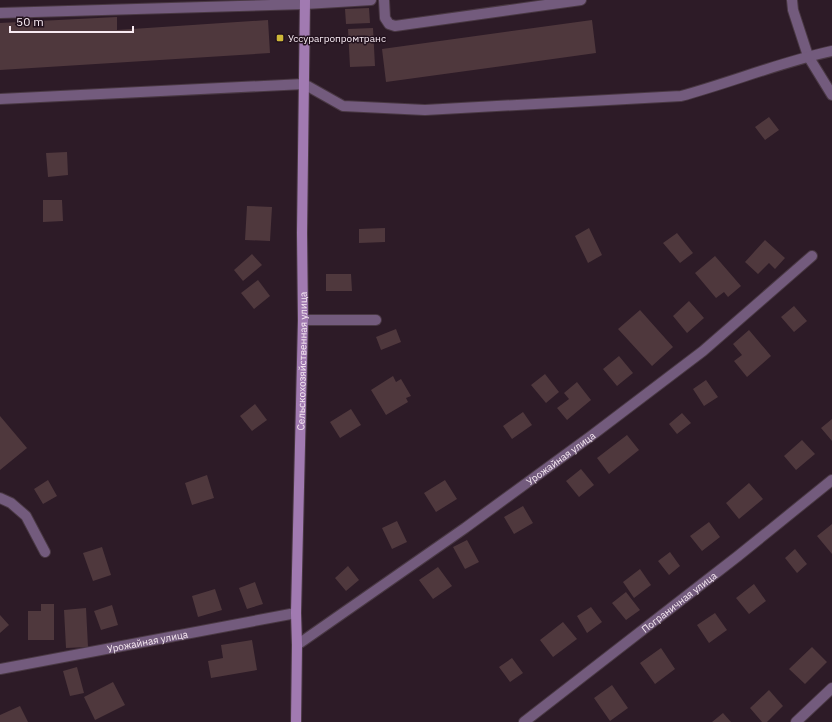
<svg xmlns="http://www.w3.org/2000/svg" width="832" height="722" viewBox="0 0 832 722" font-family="'IBM Plex Sans',sans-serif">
<rect width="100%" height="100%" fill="#2d1b27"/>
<path fill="#4f383d" d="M369,8L370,23L346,24L345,9Z
M117,17V30L268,20L270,53L0,70V23Z
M592,20L596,53L386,82L382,49Z
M373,28L375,66L350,67L348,29Z
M769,117L779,130L765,140L755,127Z
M67,152L68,175L48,177L46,153Z
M43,200H62L63,221L43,222Z
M247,206L272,207L270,241L245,240Z
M385,228V242L359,243V229Z
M589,228L602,255L588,263L575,236Z
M677,233L693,253L680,263L663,243Z
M765,240L785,258L775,269L769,263L758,274L745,262Z
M252,254L262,265L243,281L234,270Z
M715,256L741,286L728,297L724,292L716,298L695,273Z
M326,274H351L352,291H326Z
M258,280L270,296L254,309L241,293Z
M689,301L704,318L687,333L673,316Z
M794,306L807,321L794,332L781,317Z
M640,310L673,347L652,366L618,329Z
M396,329L401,342L381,350L376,337Z
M749,330L771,356L747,377L734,361L742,355L733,344Z
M619,356L633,373L617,386L603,369Z
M545,374L559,392L546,403L531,385Z
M393,376L396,382L401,379L411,396L406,398L408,402L386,415L371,390Z
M706,380L718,397L704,406L693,389Z
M577,382L591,400L567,420L557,408L569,399L564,393Z
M255,404L267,420L252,431L240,416Z
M351,409L361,425L340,438L330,422Z
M523,412L532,425L512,439L503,426Z
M682,413L691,423L677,434L669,424Z
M0,416L27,448L0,470Z
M832,419V441L821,428Z
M627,435L639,450L609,474L597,458Z
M802,440L815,454L796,470L784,456Z
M581,469L594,485L579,497L566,481Z
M207,475L214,498L192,505L185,483Z
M48,480L57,496L43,504L34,489Z
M445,480L457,499L436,512L424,493Z
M749,483L763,499L739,519L726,503Z
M523,506L533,523L514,534L504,517Z
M397,521L407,542L392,549L382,528Z
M709,522L720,537L702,551L690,536Z
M832,524V554L817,536Z
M467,540L479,562L465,569L453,547Z
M102,547L111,575L93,581L83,553Z
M795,549L807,564L797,573L785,558Z
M670,552L680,566L669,575L658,561Z
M348,566L359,580L346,591L335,578Z
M438,567L452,586L433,599L419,580Z
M640,569L651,585L634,598L623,582Z
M255,582L263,604L247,609L239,588Z
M754,584L766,601L749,614L736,598Z
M215,589L222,610L198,617L192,596Z
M626,592L640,610L626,620L612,603Z
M41,604H54V640H28V611H41Z
M112,605L118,625L101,630L94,611Z
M591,607L602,622L587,633L577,616Z
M86,608L88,647L66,648L64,610Z
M715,613L727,630L709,643L697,625Z
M0,615L9,625L0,633Z
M563,622L577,639L553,657L540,640Z
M252,640L257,670L211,678L208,661L223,658L221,645Z
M812,647L827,662L805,684L789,669Z
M661,648L675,669L655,684L640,663Z
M512,658L523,673L510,682L499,667Z
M77,667L84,693L70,696L63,671Z
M113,682L125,705L95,720L84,697Z
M612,685L628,708L610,721L594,698Z
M769,690L783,706L767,722H762L750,708Z
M20,706L28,722H0V715Z
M723,713L731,722H712Z"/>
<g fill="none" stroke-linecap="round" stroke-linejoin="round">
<g stroke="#493843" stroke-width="12">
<g id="service">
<path d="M384,0L385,18L389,24L395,26L581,0"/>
<path d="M792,0L793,10L808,56L832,95"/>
<path d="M0,13L305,4L371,0"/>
<path d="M0,99L304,84L343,106L425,110L681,96C732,82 781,62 832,51"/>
<path d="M303,320H376"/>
<path d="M0,498L11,503L26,516L45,552"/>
<path id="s1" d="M297,645L465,528L591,436L703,351L812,256"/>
<path id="s2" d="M0,669L296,613"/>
<path id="s3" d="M524,722L738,556L832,480"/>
<path d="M796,722L832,688"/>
</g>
</g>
<g stroke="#493843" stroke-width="12">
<g id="secondary">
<path id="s4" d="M296,722L297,645L296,613L303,320L302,233L305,0"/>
</g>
</g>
<use href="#service" stroke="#735b7d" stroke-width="10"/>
<use href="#secondary" stroke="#a17ab1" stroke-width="10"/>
</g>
<rect fill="#ceb838" stroke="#23121e" stroke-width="1.5" x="276" y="34" width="8" height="8" rx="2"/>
<g text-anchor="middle" stroke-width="3" stroke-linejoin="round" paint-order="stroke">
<g font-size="10" fill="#f7eaf2" stroke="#23121e" text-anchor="start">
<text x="288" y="42">Уссурагропромтранс</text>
</g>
<g font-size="10" fill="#f7eaf2" stroke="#23121e">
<text dy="4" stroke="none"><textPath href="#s4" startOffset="361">Сельскохозяйственная улица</textPath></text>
<text dy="4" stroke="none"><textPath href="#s1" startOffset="323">Урожайная улица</textPath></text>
<text dy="4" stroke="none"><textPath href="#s3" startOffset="196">Пограничная улица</textPath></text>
<text dy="4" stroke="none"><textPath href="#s2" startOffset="150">Урожайная улица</textPath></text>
</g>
</g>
<path d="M10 26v6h123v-6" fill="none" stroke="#f7eaf2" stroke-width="2"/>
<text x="16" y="26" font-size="12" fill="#f7eaf2" stroke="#23121e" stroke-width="3" paint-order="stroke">50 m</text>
</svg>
